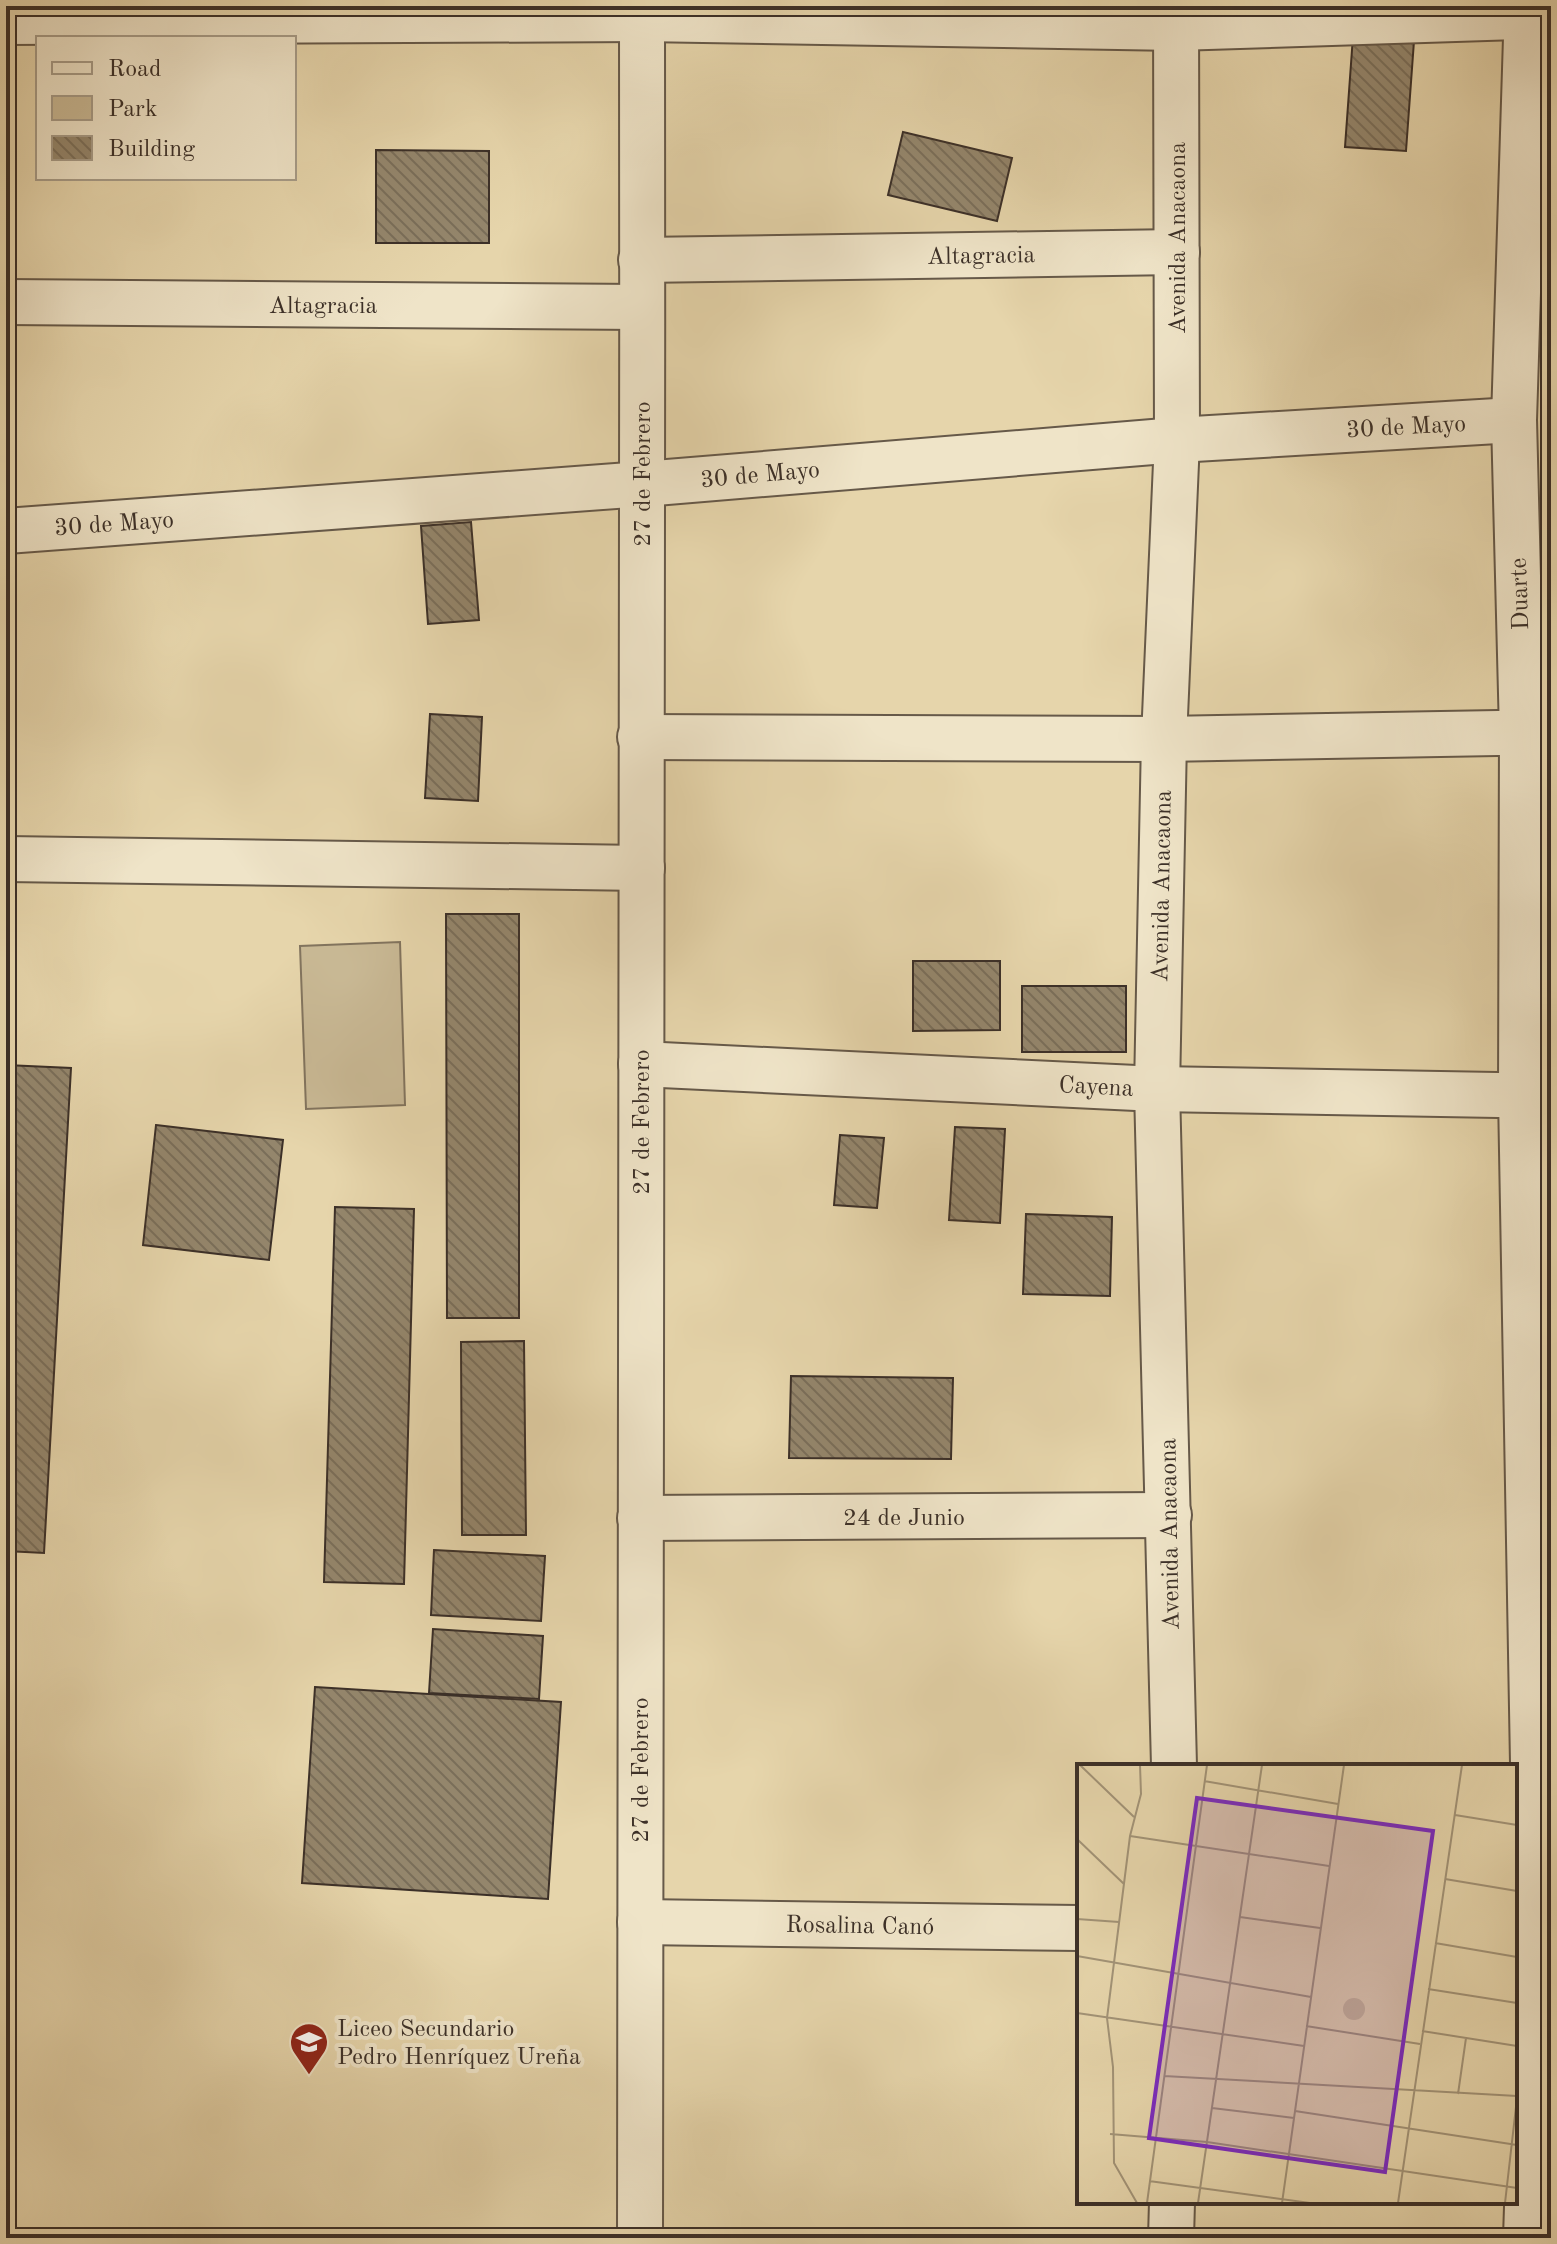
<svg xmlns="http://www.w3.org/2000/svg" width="1557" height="2244" viewBox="0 0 1557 2244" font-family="'Old Standard TT',serif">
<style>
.park{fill:#c9b995;stroke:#82745e;stroke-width:2}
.building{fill:url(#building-back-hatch);stroke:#3c3028;stroke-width:2}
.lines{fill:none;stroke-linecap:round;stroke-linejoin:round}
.minor-casing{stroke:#665949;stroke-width:48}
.minor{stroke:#efe4c8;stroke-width:44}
.labels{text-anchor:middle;stroke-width:8;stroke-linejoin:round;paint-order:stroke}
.street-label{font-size:24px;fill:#3c3028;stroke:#efe4c8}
.poi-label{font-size:24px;fill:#3c3028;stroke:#efe4c8;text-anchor:start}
.inset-road{fill:none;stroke:#a29377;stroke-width:2}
.view{fill:#7b2cbf;fill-opacity:0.15;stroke:#7b2cbf;stroke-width:4}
.inset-edge{fill:none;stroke:#3c3028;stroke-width:4}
</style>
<defs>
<pattern id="building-back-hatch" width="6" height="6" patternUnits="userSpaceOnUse" patternTransform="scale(2)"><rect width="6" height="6" fill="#94866c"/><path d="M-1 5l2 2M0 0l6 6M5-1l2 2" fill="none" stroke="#7a6e59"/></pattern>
</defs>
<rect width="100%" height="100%" fill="#e6d5ab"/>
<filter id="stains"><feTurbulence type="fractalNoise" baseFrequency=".0025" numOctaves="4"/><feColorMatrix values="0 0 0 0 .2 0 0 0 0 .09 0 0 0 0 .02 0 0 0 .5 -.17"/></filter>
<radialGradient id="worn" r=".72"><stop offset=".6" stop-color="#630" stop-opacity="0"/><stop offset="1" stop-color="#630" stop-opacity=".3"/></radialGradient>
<!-- park -->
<polygon class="park" points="400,942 405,1105 306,1109 300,946"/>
<!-- building -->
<g class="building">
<polygon points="1353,36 1414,41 1406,151 1345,147"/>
<polygon points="903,132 1012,158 997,221 888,195"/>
<polygon points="376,150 489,151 489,243 376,243"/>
<polygon points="471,522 479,620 428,624 421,526"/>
<polygon points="430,714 482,717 478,801 425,798"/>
<polygon points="446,914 519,914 519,1318 447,1318"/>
<polygon points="913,961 1000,961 1000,1030 913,1031"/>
<rect x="1022" y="986" width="104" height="66"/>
<polygon points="6,1065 71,1068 44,1553 6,1551"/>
<polygon points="156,1125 283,1140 269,1260 143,1245"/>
<polygon points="955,1127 1005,1129 1000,1223 949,1220"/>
<polygon points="840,1135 884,1138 877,1208 834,1205"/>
<polygon points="335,1207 414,1209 404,1584 324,1582"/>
<polygon points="1026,1214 1112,1217 1110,1296 1023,1294"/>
<polygon points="524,1341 526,1535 462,1535 461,1342"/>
<polygon points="791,1376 953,1378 951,1459 789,1458"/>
<polygon points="434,1550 545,1556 541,1621 431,1615"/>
<polygon points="433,1629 543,1636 539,1699 429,1693"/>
<polygon points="315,1687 561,1702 548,1899 302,1883"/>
</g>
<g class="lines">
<defs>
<g id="minor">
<polyline points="6,22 642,19 1176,28 1551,16"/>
<polyline points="641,260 1177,252"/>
<polyline points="6,302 641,307"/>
<polyline points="6,531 643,484 1177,440 1514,420"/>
<polyline points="640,737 1164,739 1550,732"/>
<polyline points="6,859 642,868"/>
<polyline points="641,1064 1157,1089 1550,1096"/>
<polyline points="640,1518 1169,1515"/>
<polyline points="1174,1766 1157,1089 1164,739 1177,440 1176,6"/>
<polyline points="640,1922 1079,1928"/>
<path d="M 640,2238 C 640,1494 643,750 642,6"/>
<polyline points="1171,2238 1172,2202"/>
<polyline points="1526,2238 1536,1931 1521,1095 1522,732 1514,420 1527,6"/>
</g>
</defs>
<!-- minor casing -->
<use href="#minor" class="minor-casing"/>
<!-- minor -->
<use href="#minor" class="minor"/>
</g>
<!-- icons -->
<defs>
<symbol id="school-pin" viewBox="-11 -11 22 30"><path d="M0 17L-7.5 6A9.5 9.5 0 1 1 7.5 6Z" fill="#8f2418" stroke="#efe4c8"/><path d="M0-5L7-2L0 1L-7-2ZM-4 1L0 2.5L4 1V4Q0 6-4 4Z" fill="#fff"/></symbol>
</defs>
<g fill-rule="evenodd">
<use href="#school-pin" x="287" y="2020" width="44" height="60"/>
</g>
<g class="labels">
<!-- street labels -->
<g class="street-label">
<text transform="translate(1177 238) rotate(-90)" y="8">Avenida Anacaona</text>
<text transform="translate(981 255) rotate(-1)" y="8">Altagracia</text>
<text x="323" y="313">Altagracia</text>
<text transform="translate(1406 426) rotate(-3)" y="8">30 de Mayo</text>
<text transform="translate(642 474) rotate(-90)" y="8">27 de Febrero</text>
<text transform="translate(760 474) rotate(-5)" y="8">30 de Mayo</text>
<text transform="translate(114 523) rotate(-4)" y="8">30 de Mayo</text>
<text transform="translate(1519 594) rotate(-92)" y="8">Duarte</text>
<text transform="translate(1161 886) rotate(-89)" y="8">Avenida Anacaona</text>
<text transform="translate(1096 1086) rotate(3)" y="8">Cayena</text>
<text transform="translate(641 1122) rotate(-90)" y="8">27 de Febrero</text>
<text x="904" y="1525">24 de Junio</text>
<text transform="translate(1169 1534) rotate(-91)" y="8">Avenida Anacaona</text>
<text transform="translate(640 1770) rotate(-90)" y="8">27 de Febrero</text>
<text transform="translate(860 1925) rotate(1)" y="8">Rosalina Canó</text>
</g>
<!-- poi labels -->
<g class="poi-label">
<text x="337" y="2036">Liceo Secundario<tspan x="337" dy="28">Pedro Henríquez Ureña</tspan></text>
</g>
</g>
<!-- overview -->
<g transform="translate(1077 1764)">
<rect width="440" height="440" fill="#e6d5ab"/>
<path d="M266 245a11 11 0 1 1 22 0a11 11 0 1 1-22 0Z" fill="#c9b995"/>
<path class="inset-road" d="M 3,1 L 57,53M 127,17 L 261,40M 378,51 L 440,61M 53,72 L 252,102M 0,75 L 47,120M 368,115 L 440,127M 163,153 L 243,164M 0,155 L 42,158M 358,179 L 440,193M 0,192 L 234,233M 351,225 L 440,239M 0,249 L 227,282M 229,262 L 343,280M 345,267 L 440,282M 87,312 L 440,332M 381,330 L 389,274M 135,344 L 217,354M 218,347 L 440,381M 33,370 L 130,378 L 440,424M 72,417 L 233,439M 60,439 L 37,399 L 36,303 L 30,254 L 53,72 L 64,30 L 63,1M 70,439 L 130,1M 121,439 L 185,1M 205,439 L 267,1M 321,439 L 385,1M 428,439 L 440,334"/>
<path class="view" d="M 120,34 L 356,67 L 308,408 L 72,374 Z"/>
<rect width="440" height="440" class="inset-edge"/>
</g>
<!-- margin -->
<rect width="1557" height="2244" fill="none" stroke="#e6d5ab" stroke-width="32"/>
<rect x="8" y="8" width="1541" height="2228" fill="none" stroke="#3c3028" stroke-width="4"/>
<rect x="16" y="16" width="1525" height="2212" fill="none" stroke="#3c3028" stroke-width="2"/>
<!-- legend -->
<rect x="36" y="36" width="260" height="144" fill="#efe4c8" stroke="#a79c88" stroke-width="2"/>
<rect x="52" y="62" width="40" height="12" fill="#efe4c8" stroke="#a79c88" stroke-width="2"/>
<text x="108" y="76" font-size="24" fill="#3c3028">Road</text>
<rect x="52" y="96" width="40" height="24" fill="#c9b995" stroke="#a79c88" stroke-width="2"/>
<text x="108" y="116" font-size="24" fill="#3c3028">Park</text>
<rect x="52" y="136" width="40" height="24" fill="url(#building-back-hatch)" stroke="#a79c88" stroke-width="2"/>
<text x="108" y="156" font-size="24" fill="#3c3028">Building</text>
<rect width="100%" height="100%" filter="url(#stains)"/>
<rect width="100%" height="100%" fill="url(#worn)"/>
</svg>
